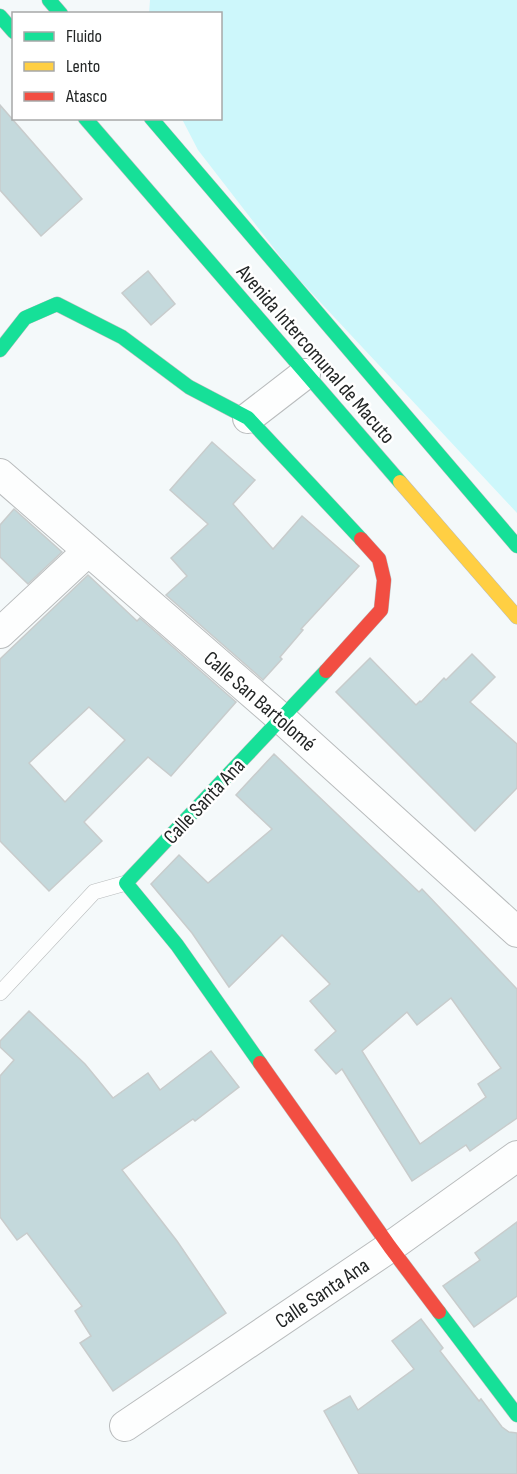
<svg xmlns="http://www.w3.org/2000/svg" width="517" height="1474" viewBox="0 0 517 1474" font-family="'Sofia Sans Condensed',sans-serif">
<style>
.green{fill:#cdf7fb}
.building{fill:#c4d9dc;stroke:#c8cccc;stroke-width:1.5;fill-rule:evenodd}
.lines{fill:none;stroke-linecap:round;stroke-linejoin:round}
.lane-casing{stroke:#b9bcbd;stroke-width:16}
.street-casing{stroke:#b9bcbd;stroke-width:32}
.fast-casing{stroke:#b9bcbd;stroke-width:15}
.slow-casing{stroke:#b9bcbd;stroke-width:15}
.jam-casing{stroke:#b9bcbd;stroke-width:15}
.lane{stroke:#fdfefe;stroke-width:15}
.street{stroke:#fdfefe;stroke-width:30}
.fast{stroke:#16e098;stroke-width:14}
.slow{stroke:#ffcf43;stroke-width:14}
.jam{stroke:#f24e42;stroke-width:14}
.labels{text-anchor:middle;stroke-width:5;stroke-linejoin:round;paint-order:stroke}
.street-label{font-size:21px;fill:#232626;stroke:#fff}
</style>
<rect width="100%" height="100%" fill="#f4f9fa"/>
<!-- green -->
<polygon class="green" points="150,0 517,0 517,513 293,273 198,150 182,119 220,118 220,14 149,14"/>
<!-- building -->
<g class="building">
<polygon points="0,105 82,199 41,236 0,190"/>
<polygon points="148,271 175,304 151,325 122,293"/>
<polygon points="212,442 255,480 233,504 273,549 302,516 359,566 301,629 303,630 280,657 282,659 263,680 166,595 187,576 171,558 208,524 170,490"/>
<polygon points="14,509 62,552 28,584 0,557 0,525"/>
<path d="M 88,575 L 137,621 L 140,618 L 236,702 L 171,776 L 148,757 L 84,822 L 102,841 L 49,891 L 0,841 L 0,659 ZM 89,707 L 125,740 L 65,802 L 29,763 Z"/>
<polygon points="472,654 495,677 470,702 517,744 517,788 475,831 336,692 370,658 416,705 420,701 421,702 444,678 446,680"/>
<path d="M 274,754 L 419,892 L 422,889 L 517,989 L 517,1118 L 470,1151 L 466,1145 L 412,1181 L 342,1069 L 336,1074 L 315,1050 L 336,1031 L 310,1001 L 330,984 L 282,935 L 229,987 L 192,933 L 151,884 L 179,855 L 208,883 L 272,829 L 236,795 ZM 451,998 L 501,1068 L 478,1084 L 486,1097 L 420,1144 L 362,1051 L 407,1012 L 417,1025 Z"/>
<polygon points="29,1011 85,1064 113,1098 148,1073 160,1090 211,1051 239,1087 195,1121 193,1119 122,1170 177,1241 226,1313 113,1391 80,1343 91,1336 75,1311 82,1306 27,1233 17,1240 0,1217 0,1076 14,1060 0,1047 0,1041"/>
<polygon points="517,1222 517,1296 474,1327 443,1286 480,1260 475,1253"/>
<polygon points="421,1319 443,1348 440,1351 479,1401 481,1399 502,1427 509,1432 517,1433 517,1474 359,1474 324,1411 350,1396 358,1410 414,1369 392,1341"/>
</g>
<g class="lines">
<defs>
<polyline id="lane" points="0,993 94,892 126,883"/>
<g id="street">
<polyline points="248,418 305,374"/>
<polyline points="0,474 282,719 517,932"/>
<polyline points="0,633 88,551"/>
<polyline points="125,1426 390,1247 517,1156"/>
</g>
<g id="fast">
<polyline points="49,0 61,14"/>
<polyline points="0,16 14,32"/>
<polyline points="85,118 400,482"/>
<polyline points="151,118 517,546"/>
<polyline points="0,350 25,318 57,304 122,337 189,387 248,418 361,539"/>
<polyline points="260,1063 177,945 126,883 326,671"/>
<polyline points="439,1312 517,1415"/>
</g>
<polyline id="slow" points="400,482 517,617"/>
<g id="jam">
<polyline points="326,671 381,610 384,580 379,559 361,539"/>
<polyline points="260,1063 390,1247 439,1312"/>
</g>
</defs>
<!-- lane casing -->
<use href="#lane" class="lane-casing"/>
<!-- street casing -->
<use href="#street" class="street-casing"/>
<!-- fast casing -->
<use href="#fast" class="fast-casing"/>
<!-- slow casing -->
<use href="#slow" class="slow-casing"/>
<!-- jam casing -->
<use href="#jam" class="jam-casing"/>
<!-- lane -->
<use href="#lane" class="lane"/>
<!-- street -->
<use href="#street" class="street"/>
<!-- fast -->
<use href="#fast" class="fast"/>
<!-- slow -->
<use href="#slow" class="slow"/>
<!-- jam -->
<use href="#jam" class="jam"/>
</g>
<g class="labels">
<!-- street labels -->
<g class="street-label">
<text transform="translate(316 354) rotate(49)" y="7">Avenida Intercomunal de Macuto</text>
<text transform="translate(260 701) rotate(41)" y="7">Calle San Bartolomé</text>
<text transform="translate(204 801) rotate(-47)" y="7">Calle Santa Ana</text>
<text transform="translate(322 1293) rotate(-34)" y="7">Calle Santa Ana</text>
</g>
</g>
<!-- legend -->
<rect x="12" y="12" width="210" height="108" fill="#ffffff" stroke="#a7a8a8" stroke-width="1.5"/>
<rect x="24" y="32" width="30" height="9" fill="#16e098" stroke="#a7a8a8" stroke-width="1.5"/>
<text x="66" y="42" font-size="18" fill="#232626">Fluido</text>
<rect x="24" y="62" width="30" height="9" fill="#ffcf43" stroke="#a7a8a8" stroke-width="1.5"/>
<text x="66" y="72" font-size="18" fill="#232626">Lento</text>
<rect x="24" y="92" width="30" height="9" fill="#f24e42" stroke="#a7a8a8" stroke-width="1.5"/>
<text x="66" y="102" font-size="18" fill="#232626">Atasco</text>
</svg>
